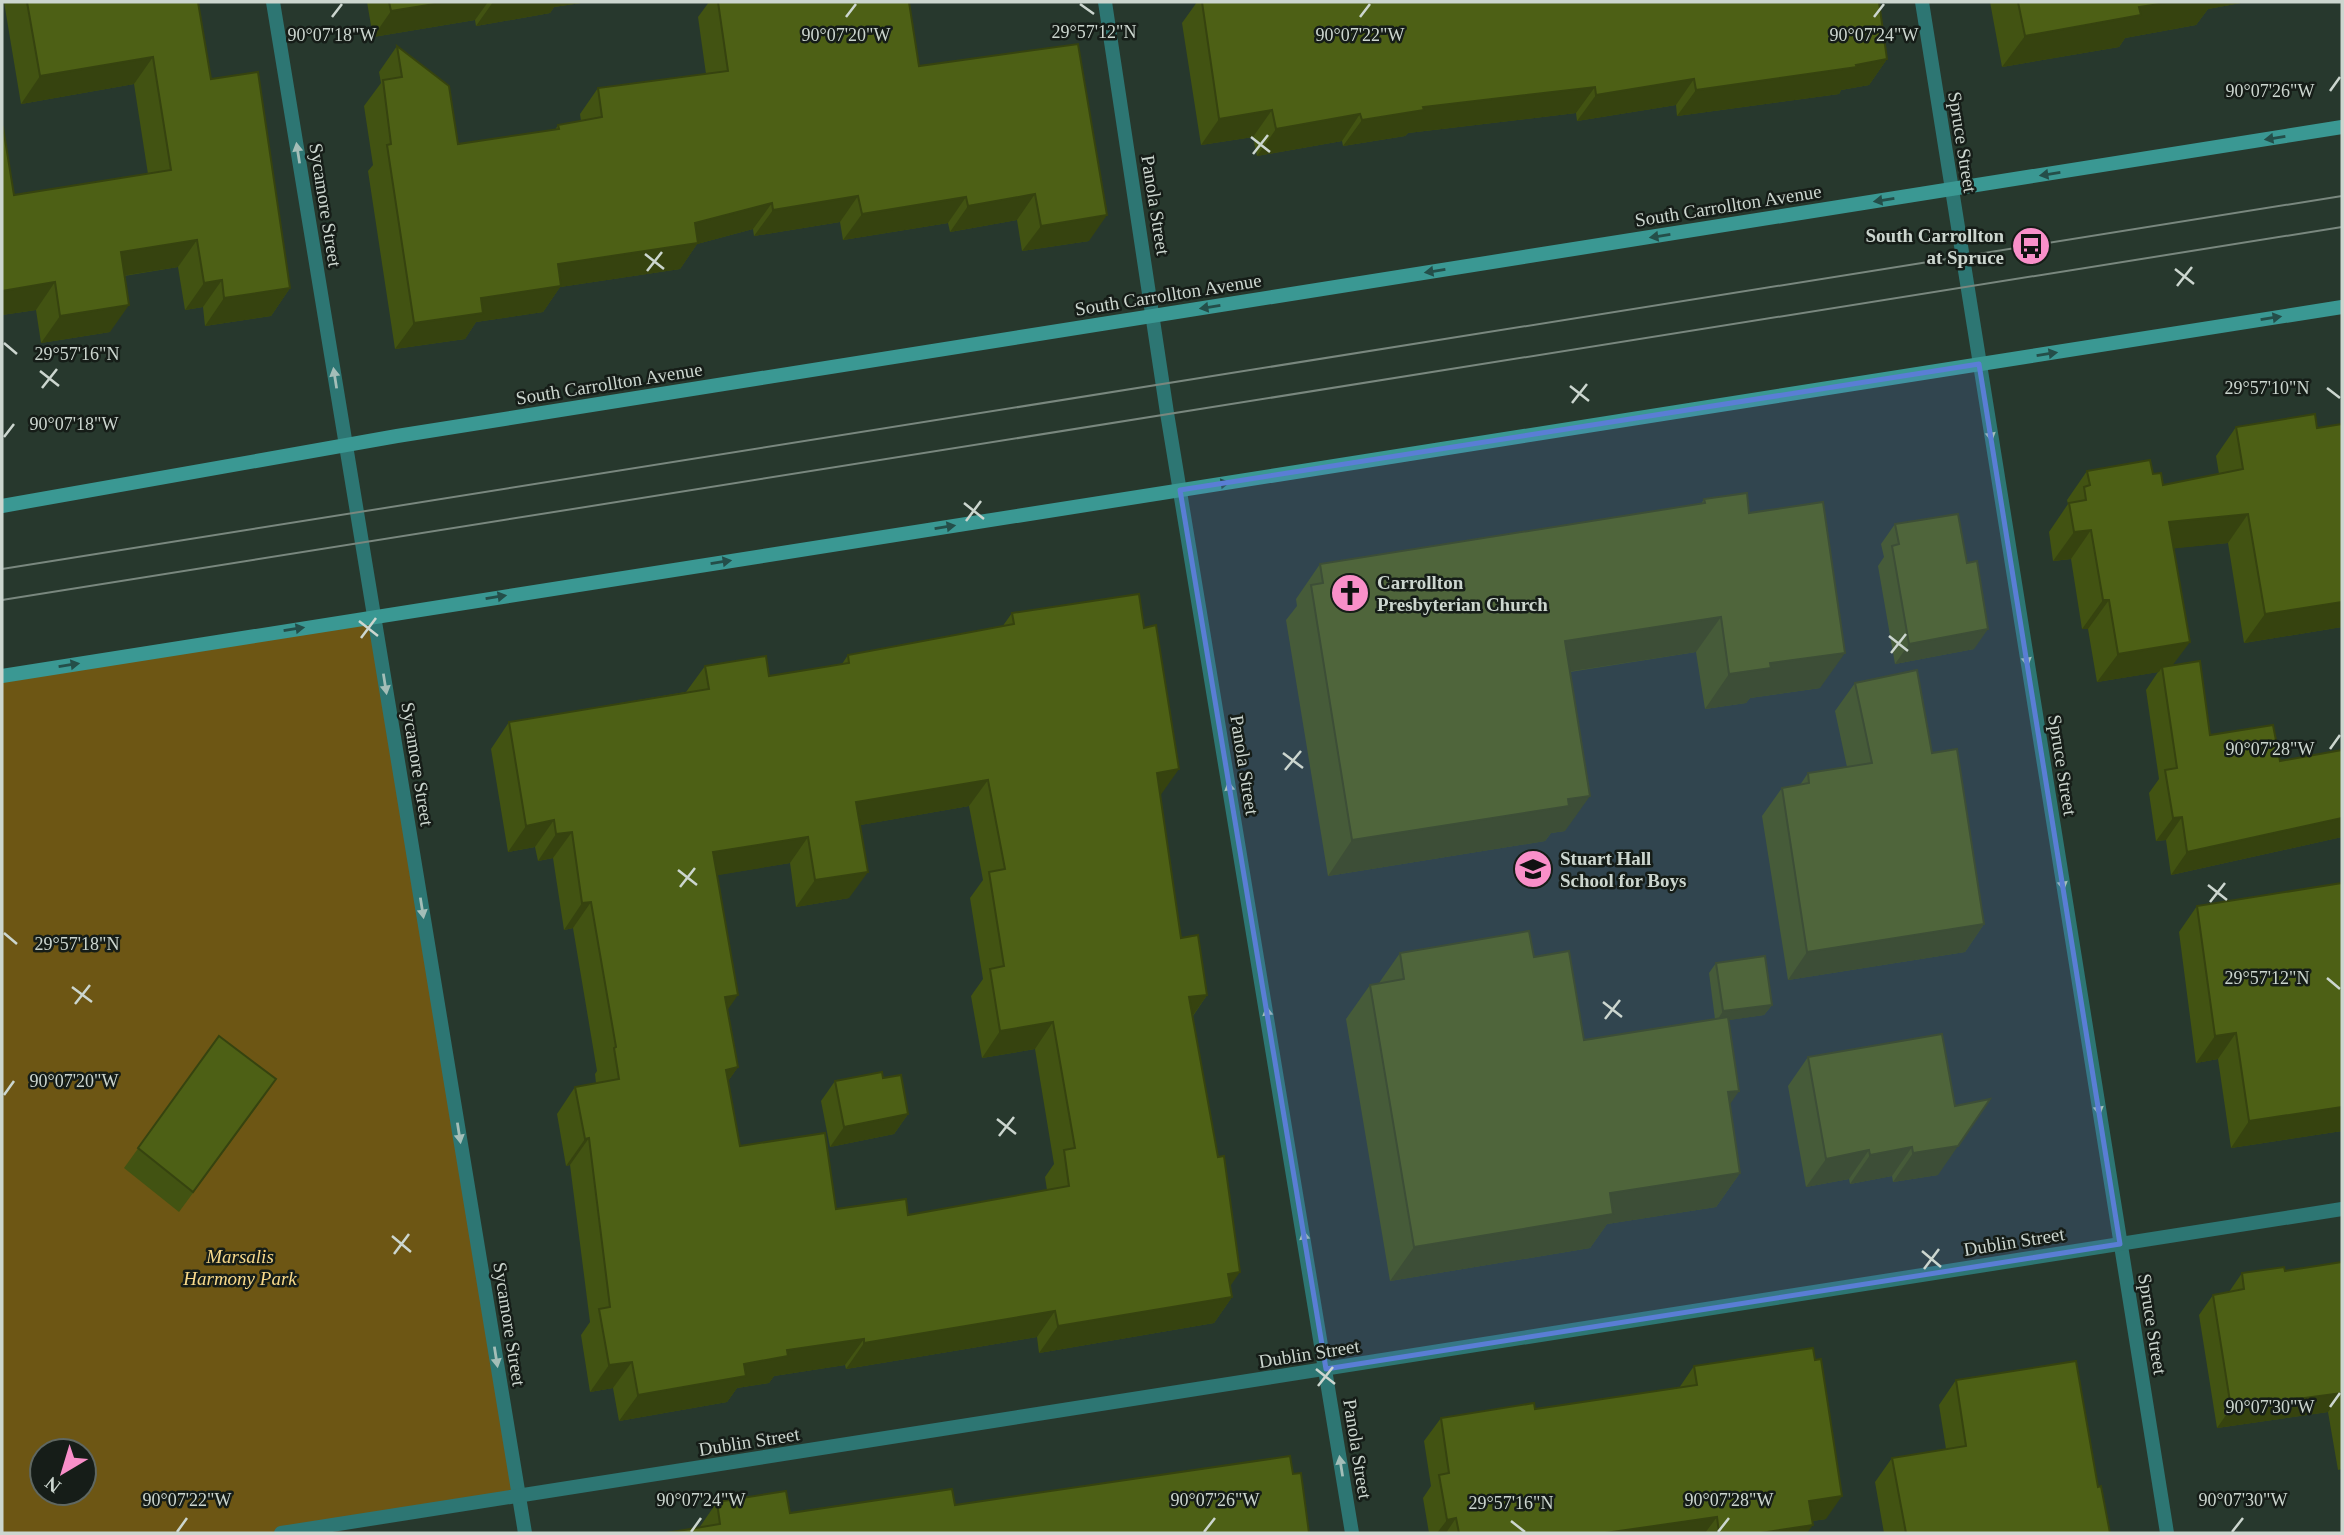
<svg xmlns="http://www.w3.org/2000/svg" width="2344" height="1535" viewBox="0 0 2344 1535" font-family="'Times New Roman',serif">
<style>
.green{fill:#6d5614;fill-rule:evenodd}
.lines{fill:none;stroke-linecap:round;stroke-linejoin:round}
.minor{stroke:#2d7673;stroke-width:14}
.secondary{stroke:#3a9893;stroke-width:14}
.tram{stroke:#79877e;stroke-width:2}
.wall{fill:#425312;fill-rule:evenodd}
.shaded-wall{fill:#36430f}
.building{fill:#4d6015;stroke:#36430f;stroke-width:2;fill-rule:evenodd}
.oneway{fill:#244e49}
.oneway2{fill:#a4beb8}
.marked{fill:#5a7ed5;fill-opacity:0.2;stroke:#5a7ed5;stroke-width:5;stroke-linejoin:round}
.ticks{fill:none;stroke:#ccd6cf;stroke-width:2.5}
.labels{text-anchor:middle;stroke-width:5;stroke-linejoin:round;paint-order:stroke}
.street-label{font-size:19px;fill:#ccd6cf;stroke:#161d18}
.poi-label{font-size:19px;font-weight:bold;fill:#ccd6cf;stroke:#161d18;text-anchor:start}
.park-label{font-size:19px;font-style:italic;fill:#f9da8b;stroke:#161d18}
.ticks-label{font-size:18px;text-anchor:middle;fill:#ccd6cf;stroke:#161d18;stroke-width:5;stroke-linejoin:round;paint-order:stroke}
</style>
<rect width="100%" height="100%" fill="#27382d"/>
<!-- green -->
<path class="green" d="M 374,617 L 519,1497 L 281,1533 L 2,1533 L 2,676 ZM 42,1451 L 84,1451 L 84,1493 L 42,1493 Z"/>
<g class="lines">
<!-- minor -->
<g class="minor">
<polyline points="273,2 525,1533"/>
<polyline points="1105,2 1167,413 1352,1533"/>
<polyline points="1922,2 2167,1533"/>
<polyline points="281,1533 2342,1209"/>
</g>
<!-- secondary -->
<g class="secondary">
<polyline points="2,506 397,436 2342,127"/>
<polyline points="2,676 2342,307"/>
</g>
<!-- tram -->
<g class="tram">
<polyline points="2,569 2342,196"/>
<polyline points="2,600 2342,227"/>
</g>
</g>
<!-- wall -->
<g class="wall">
<polygon points="4,2 198,2 211,79 290,288 271,316 205,326 203,307 185,310 178,267 124,276 110,332 41,343 36,310 2,315 2,127 14,195 148,174 134,84 21,104"/>
<polygon points="367,2 582,2 581,3 554,7 550,13 476,26 475,20 373,37"/>
<polygon points="709,2 909,2 919,66 1089,241 1022,251 1017,220 950,232 948,223 843,240 840,222 754,236 753,229 697,244 680,269 560,287 543,312 476,322 465,339 395,349 368,171 373,165 364,106 381,83 379,72 397,46 458,144 555,130 558,125 581,121 580,114 598,88 706,74 698,17"/>
<polygon points="1197,2 1879,2 1887,59 1869,85 1841,90 1839,94 1677,116 1676,105 1577,121 1576,113 1408,133 1405,136 1343,146 1342,141 1257,156 1253,137 1201,145 1182,23"/>
<polygon points="1990,2 2246,2 2208,9 2196,25 2125,38 2119,47 2002,67"/>
<polygon points="2342,424 2342,627 2244,643 2228,543 2174,548 2173,665 2210,735 2280,761 2342,750 2342,837 2171,875 2166,840 2156,841 2149,793 2159,779 2146,690 2158,672 2097,682 2088,629 2082,629 2071,559 2053,561 2049,532 2068,504 2067,500 2087,471 2153,474 2163,485 2219,474 2216,456 2236,427 2317,428"/>
<polygon points="1704,499 1749,513 1820,688 1750,698 1746,703 1705,709 1696,652 1570,672 1565,831 1551,833 1545,841 1328,876 1286,620 1297,606 1296,599 1320,564 1701,504"/>
<polygon points="1895,524 1974,649 1895,664 1878,566 1884,557 1881,544"/>
<path d="M 1012,613 L 1160,796 L 1181,938 L 1207,995 L 1193,1016 L 1232,1297 L 1214,1323 L 1039,1353 L 1037,1337 L 846,1369 L 845,1365 L 774,1376 L 769,1383 L 737,1388 L 727,1402 L 619,1421 L 613,1388 L 590,1392 L 581,1335 L 590,1322 L 570,1165 L 566,1166 L 557,1114 L 575,1087 L 596,1083 L 595,1074 L 597,1071 L 573,928 L 564,930 L 553,858 L 538,861 L 535,847 L 508,852 L 491,749 L 509,722 L 686,692 L 705,666 L 769,676 L 842,664 L 848,655 L 1002,627 ZM 969,806 L 983,880 L 970,898 L 983,979 L 971,996 L 982,1058 L 1035,1049 L 1054,1164 L 1045,1177 L 1047,1190 L 908,1215 L 836,1209 L 740,1146 L 728,1081 L 738,1067 L 727,1010 L 717,875 L 790,863 L 796,907 L 849,898 L 860,825 Z"/>
<polygon points="1855,683 1932,753 1984,924 1965,952 1788,980 1762,816 1782,788 1800,785 1808,773 1847,767 1835,711"/>
<polygon points="2342,883 2342,1131 2231,1148 2218,1059 2196,1063 2179,932 2197,906"/>
<polygon points="1400,953 1534,957 1584,1040 1715,1019 1709,973 1716,963 1772,1005 1764,1015 1728,1020 1730,1105 1740,1173 1716,1207 1607,1224 1590,1248 1390,1281 1346,1019 1370,985 1379,983"/>
<polygon points="1942,1034 1938,1175 1893,1182 1892,1176 1850,1184 1849,1179 1806,1187 1788,1086 1808,1057"/>
<polygon points="219,1036 262,1099 179,1212 124,1168"/>
<polygon points="883,1078 908,1114 894,1134 830,1147 821,1101 835,1081"/>
<polygon points="2342,1262 2342,1469 2338,1470 2328,1412 2217,1428 2199,1315 2213,1295 2229,1292 2242,1273 2285,1271"/>
<polygon points="1694,1366 1826,1519 1812,1521 1807,1533 1429,1533 1423,1498 1431,1486 1424,1441 1441,1418 1535,1409 1679,1388"/>
<polygon points="1956,1380 2098,1487 2110,1533 1884,1533 1875,1482 1892,1458 1946,1449 1939,1405"/>
<polygon points="1293,1474 1309,1533 699,1528 717,1502 790,1513 955,1505"/>
</g>
<!-- shaded-wall -->
<g class="shaded-wall">
<polygon points="447,2 488,2 475,20 373,37 391,11"/>
<polygon points="493,2 582,2 581,3 554,7 550,13 476,26"/>
<polygon points="2172,2 2246,2 2208,9 2196,25 2125,38 2119,47 2002,67 2025,36 2139,7"/>
<polygon points="153,57 134,84 21,104 40,76"/>
<polygon points="1887,59 1869,85 1841,90 1839,94 1677,116 1696,90"/>
<polygon points="1694,79 1676,105 1577,121 1596,95"/>
<polygon points="1595,87 1576,113 1408,133 1405,136 1343,146 1362,120 1423,107"/>
<polygon points="1272,110 1253,137 1201,145 1219,119"/>
<polygon points="1360,114 1342,141 1257,156 1276,129"/>
<polygon points="1035,194 1017,220 950,232 968,206"/>
<polygon points="858,196 840,222 754,236 773,210"/>
<polygon points="966,197 948,223 843,240 862,214"/>
<polygon points="772,203 753,229 697,244 680,269 560,287 543,312 476,322 465,339 395,349 414,323 481,298 558,264 695,223"/>
<polygon points="1107,215 1089,241 1022,251 1041,226"/>
<polygon points="197,240 178,267 102,279 121,252"/>
<polygon points="222,280 203,307 185,310 204,283"/>
<polygon points="55,282 36,310 2,315 2,291"/>
<polygon points="290,288 271,316 205,326 224,298"/>
<polygon points="129,305 110,332 41,343 60,316"/>
<polygon points="2248,514 2228,543 2149,551 2169,522"/>
<polygon points="2091,530 2071,559 2053,561 2074,532"/>
<polygon points="2103,600 2109,600 2088,629 2082,629"/>
<polygon points="2342,602 2342,627 2244,643 2265,614"/>
<polygon points="1721,617 1696,652 1540,676 1565,641"/>
<polygon points="1988,629 1974,649 1895,664 1909,644"/>
<polygon points="2190,642 2169,670 2162,667 2159,672 2097,682 2118,654"/>
<polygon points="1845,653 1820,688 1750,698 1746,703 1705,709 1729,674 1770,663"/>
<polygon points="1179,769 1160,796 1157,773"/>
<polygon points="988,780 969,806 838,829 856,802"/>
<polygon points="1590,796 1565,831 1551,833 1545,841 1328,876 1352,840 1568,799"/>
<polygon points="2182,817 2166,840 2156,841 2173,818"/>
<polygon points="2342,818 2342,837 2171,875 2187,852"/>
<polygon points="554,820 535,847 508,852 526,826"/>
<polygon points="572,832 553,858 538,861 556,834"/>
<polygon points="808,837 790,863 695,879 713,852"/>
<polygon points="868,872 849,898 796,907 815,880"/>
<polygon points="591,902 573,928 564,930 582,903"/>
<polygon points="1984,924 1965,952 1788,980 1807,952"/>
<polygon points="738,995 719,1022 725,997"/>
<polygon points="1207,995 1189,1021 1189,997"/>
<polygon points="1772,1005 1764,1015 1716,1022 1723,1011"/>
<polygon points="1053,1022 1035,1049 982,1058 1000,1031"/>
<polygon points="2236,1033 2218,1059 2196,1063 2215,1036"/>
<polygon points="738,1067 719,1094 726,1070"/>
<polygon points="1739,1091 1716,1125 1728,1092"/>
<polygon points="2342,1107 2342,1131 2231,1148 2249,1121"/>
<polygon points="908,1114 894,1134 830,1147 844,1127"/>
<polygon points="589,1138 570,1165 566,1166 585,1139"/>
<polygon points="1958,1146 1938,1175 1893,1182 1913,1153"/>
<polygon points="1912,1147 1892,1176 1850,1184 1870,1155"/>
<polygon points="1869,1150 1849,1179 1806,1187 1826,1159"/>
<polygon points="1740,1173 1716,1207 1607,1224 1590,1248 1390,1281 1414,1247 1610,1193"/>
<polygon points="1240,1272 1222,1298 1232,1297 1214,1323 1039,1353 1058,1326 1228,1274"/>
<polygon points="1055,1311 1037,1337 846,1369 864,1343"/>
<polygon points="864,1339 845,1365 774,1376 769,1383 737,1388 727,1402 619,1421 638,1395 787,1350"/>
<polygon points="632,1362 613,1388 590,1392 609,1365"/>
<polygon points="2342,1393 2328,1412 2217,1428 2231,1408"/>
<polygon points="1842,1496 1826,1519 1793,1524 1809,1501"/>
<polygon points="1717,1517 1705,1533 1605,1533"/>
<polygon points="1456,1518 1446,1533 1437,1533 1447,1520"/>
<polygon points="1813,1525 1807,1533 1761,1533"/>
</g>
<!-- building -->
<g class="building">
<polygon points="27,2 198,2 211,79 258,72 290,288 224,298 222,280 204,283 197,240 121,252 129,305 60,316 55,282 2,291 2,127 3,127 14,195 171,170 153,57 40,76"/>
<polygon points="389,2 447,2 391,11"/>
<polygon points="718,2 909,2 919,66 1078,44 1107,215 1041,226 1035,194 968,206 966,197 862,214 858,196 773,210 772,203 695,223 698,243 558,264 561,286 481,298 483,313 414,323 387,145 391,144 383,80 402,77 397,46 449,86 458,144 559,129 558,125 602,117 598,88 728,71"/>
<polygon points="1202,2 1879,2 1887,59 1856,65 1857,67 1696,90 1694,79 1596,95 1595,87 1423,107 1424,110 1362,120 1360,114 1276,129 1272,110 1219,119"/>
<polygon points="2018,2 2172,2 2139,7 2141,15 2025,36"/>
<polygon points="2315,414 2317,428 2342,424 2342,602 2265,614 2248,514 2169,522 2190,642 2118,654 2109,600 2103,600 2091,530 2074,532 2069,503 2086,500 2084,487 2090,485 2087,471 2150,460 2153,474 2161,473 2163,485 2243,469 2236,427"/>
<polygon points="1747,493 1749,513 1823,502 1845,653 1770,663 1771,668 1729,674 1721,617 1565,641 1590,796 1568,799 1569,806 1352,840 1311,585 1323,583 1320,564 1705,503 1704,499"/>
<polygon points="1958,514 1967,563 1977,561 1988,629 1909,644 1892,546 1899,544 1895,524"/>
<path d="M 1139,594 L 1144,628 L 1156,625 L 1179,769 L 1157,773 L 1181,938 L 1198,935 L 1207,995 L 1189,997 L 1218,1157 L 1224,1156 L 1240,1272 L 1228,1274 L 1232,1297 L 1058,1326 L 1055,1311 L 864,1343 L 864,1339 L 787,1350 L 788,1356 L 744,1364 L 746,1376 L 638,1395 L 632,1362 L 609,1365 L 599,1309 L 610,1307 L 589,1138 L 585,1139 L 575,1087 L 619,1079 L 614,1048 L 616,1047 L 591,902 L 582,903 L 572,832 L 556,834 L 554,820 L 526,826 L 509,722 L 709,689 L 705,666 L 766,656 L 769,676 L 849,663 L 848,655 L 1014,624 L 1012,613 ZM 988,780 L 1005,869 L 989,872 L 1004,966 L 990,969 L 1000,1031 L 1053,1022 L 1075,1148 L 1064,1150 L 1069,1186 L 908,1215 L 906,1199 L 836,1209 L 825,1133 L 740,1146 L 726,1070 L 738,1067 L 725,997 L 738,995 L 713,852 L 808,837 L 815,880 L 868,872 L 856,802 Z"/>
<polygon points="2200,661 2210,735 2273,725 2280,761 2342,750 2342,818 2187,852 2182,817 2173,818 2165,770 2177,768 2162,667"/>
<polygon points="1917,670 1932,753 1957,749 1984,924 1807,952 1782,788 1809,783 1808,773 1872,763 1855,683"/>
<polygon points="2342,883 2342,1107 2249,1121 2236,1033 2215,1036 2197,906"/>
<polygon points="1529,931 1534,957 1569,951 1584,1040 1728,1017 1739,1091 1728,1092 1740,1173 1610,1193 1613,1214 1414,1247 1370,985 1404,979 1400,953"/>
<polygon points="1765,956 1772,1005 1723,1011 1716,963"/>
<polygon points="1942,1034 1955,1106 1990,1099 1958,1146 1913,1153 1912,1147 1870,1155 1869,1150 1826,1159 1808,1057"/>
<polygon points="219,1036 276,1079 193,1192 138,1148"/>
<polygon points="882,1072 883,1078 901,1075 908,1114 844,1127 835,1081"/>
<polygon points="2342,1262 2342,1393 2231,1408 2213,1295 2244,1289 2242,1273 2284,1267 2285,1271"/>
<polygon points="1813,1348 1815,1360 1821,1359 1842,1496 1809,1501 1813,1525 1761,1533 1719,1533 1717,1517 1605,1533 1459,1533 1456,1518 1447,1520 1439,1475 1449,1473 1441,1418 1534,1403 1535,1409 1697,1385 1694,1366"/>
<polygon points="2076,1361 2098,1487 2101,1486 2110,1533 1906,1533 1892,1458 1966,1446 1956,1380"/>
<polygon points="1290,1456 1293,1474 1301,1473 1309,1533 666,1533 720,1524 717,1502 786,1491 790,1513 952,1489 955,1505"/>
</g>
<!-- one-way arrows -->
<defs><path id="oneway-solid" d="M-6-.8H1V-3.2L6.5 0L1 3.2V.8H-6Z" transform="scale(1.75)"/></defs>
<g class="oneway">
<use href="#oneway-solid" transform="translate(2275 138) rotate(171)"/>
<use href="#oneway-solid" transform="translate(2050 174) rotate(171)"/>
<use href="#oneway-solid" transform="translate(1884 200) rotate(171)"/>
<use href="#oneway-solid" transform="translate(1660 236) rotate(171)"/>
<use href="#oneway-solid" transform="translate(1435 271) rotate(171)"/>
<use href="#oneway-solid" transform="translate(1210 307) rotate(171)"/>
<use href="#oneway-solid" transform="translate(2271 318) rotate(-9)"/>
<use href="#oneway-solid" transform="translate(2047 354) rotate(-9)"/>
<use href="#oneway-solid" transform="translate(1219 484) rotate(-9)"/>
<use href="#oneway-solid" transform="translate(945 527) rotate(-9)"/>
<use href="#oneway-solid" transform="translate(721 562) rotate(-9)"/>
<use href="#oneway-solid" transform="translate(496 597) rotate(-9)"/>
<use href="#oneway-solid" transform="translate(294 629) rotate(-9)"/>
<use href="#oneway-solid" transform="translate(69 665) rotate(-9)"/>
</g>
<g class="oneway2">
<use href="#oneway-solid" transform="translate(298 153) rotate(-99)"/>
<use href="#oneway-solid" transform="translate(335 378) rotate(-99)"/>
<use href="#oneway-solid" transform="translate(1990 431) rotate(81)"/>
<use href="#oneway-solid" transform="translate(2026 656) rotate(81)"/>
<use href="#oneway-solid" transform="translate(385 684) rotate(81)"/>
<use href="#oneway-solid" transform="translate(1230 792) rotate(-99)"/>
<use href="#oneway-solid" transform="translate(2062 880) rotate(81)"/>
<use href="#oneway-solid" transform="translate(422 908) rotate(81)"/>
<use href="#oneway-solid" transform="translate(1268 1017) rotate(-99)"/>
<use href="#oneway-solid" transform="translate(2098 1105) rotate(81)"/>
<use href="#oneway-solid" transform="translate(459 1133) rotate(81)"/>
<use href="#oneway-solid" transform="translate(1305 1241) rotate(-99)"/>
<use href="#oneway-solid" transform="translate(496 1357) rotate(81)"/>
<use href="#oneway-solid" transform="translate(1341 1466) rotate(-99)"/>
</g>
<!-- marked area -->
<path class="marked" d="M 1979,364 L 2120,1244 L 1326,1369 L 1180,490 Z"/>
<!-- ticks -->
<path class="ticks" d="M 1080,4 L 1094,14M 332,17 L 342,4M 846,17 L 856,4M 1360,17 L 1370,4M 1874,17 L 1884,4M 2330,91 L 2340,77M 1251,137 L 1270,152M 1253,154 L 1268,135M 645,254 L 664,269M 2175,269 L 2194,284M 647,271 L 662,252M 2177,286 L 2192,267M 4,343 L 17,354M 40,371 L 59,386M 1570,386 L 1589,401M 42,388 L 57,369M 2327,388 L 2340,398M 1572,403 L 1587,384M 4,437 L 14,424M 964,503 L 984,519M 966,521 L 981,501M 359,621 L 378,636M 1889,636 L 1908,651M 361,638 L 376,618M 1891,653 L 1906,634M 2330,749 L 2340,735M 1283,753 L 1303,768M 1285,770 L 1301,751M 678,870 L 697,885M 2208,885 L 2227,900M 680,887 L 695,868M 2210,902 L 2225,883M 4,933 L 17,944M 2327,978 L 2340,989M 72,987 L 92,1002M 1603,1002 L 1622,1017M 75,1004 L 90,985M 1605,1019 L 1620,1000M 4,1095 L 14,1081M 997,1119 L 1016,1134M 999,1136 L 1014,1117M 392,1236 L 411,1252M 1922,1251 L 1941,1267M 394,1254 L 409,1234M 1924,1269 L 1939,1249M 1316,1369 L 1335,1384M 1318,1386 L 1333,1367M 2330,1407 L 2340,1393M 1511,1521 L 1525,1532M 177,1532 L 187,1518M 691,1532 L 701,1518M 1204,1532 L 1215,1518M 1718,1532 L 1729,1518M 2232,1532 L 2243,1518"/>
<!-- icons -->
<defs>
<symbol id="bus-disc" viewBox="-11 -11 22 22"><circle r="9.5" fill="#f98fc9" stroke="#161d18"/><path d="M-5-6H5V4H4V6H2V4H-2V6H-4V4H-5ZM-3.5-4V0h7V-4ZM-3.5 1.2v1.5H-2V1.2ZM2 1.2v1.5H3.5V1.2Z" fill="#111"/></symbol>
<symbol id="church-disc" viewBox="-11 -11 22 22"><circle r="9.5" fill="#f98fc9" stroke="#161d18"/><path d="M-1.2-6h2.4v3.5h3.3v2.4h-3.3V6h-2.4V-.1h-3.3v-2.4h3.3Z" fill="#111"/></symbol>
<symbol id="school-disc" viewBox="-11 -11 22 22"><circle r="9.5" fill="#f98fc9" stroke="#161d18"/><path d="M0-5L7-2L0 1L-7-2ZM-4 1L0 2.5L4 1V4Q0 6-4 4Z" fill="#111"/></symbol>
</defs>
<g fill-rule="evenodd">
<use href="#bus-disc" x="2009" y="224" width="44" height="44"/>
<use href="#church-disc" x="1328" y="571" width="44" height="44"/>
<use href="#school-disc" x="1511" y="847" width="44" height="44"/>
</g>
<g class="labels">
<!-- street labels -->
<g class="street-label">
<text transform="translate(1963 142) rotate(81)" y="7">Spruce Street</text>
<text transform="translate(326 205) rotate(81)" y="7">Sycamore Street</text>
<text transform="translate(1156 205) rotate(81)" y="7">Panola Street</text>
<text transform="translate(1728 205) rotate(-9)" y="7">South Carrollton Avenue</text>
<text transform="translate(1168 294) rotate(-9)" y="7">South Carrollton Avenue</text>
<text transform="translate(609 383) rotate(-9)" y="7">South Carrollton Avenue</text>
<text transform="translate(418 764) rotate(81)" y="7">Sycamore Street</text>
<text transform="translate(1245 765) rotate(81)" y="7">Panola Street</text>
<text transform="translate(2063 765) rotate(81)" y="7">Spruce Street</text>
<text transform="translate(2014 1241) rotate(-9)" y="7">Dublin Street</text>
<text transform="translate(510 1324) rotate(81)" y="7">Sycamore Street</text>
<text transform="translate(2153 1324) rotate(81)" y="7">Spruce Street</text>
<text transform="translate(1309 1353) rotate(-9)" y="7">Dublin Street</text>
<text transform="translate(749 1441) rotate(-9)" y="7">Dublin Street</text>
<text transform="translate(1358 1449) rotate(81)" y="7">Panola Street</text>
</g>
<!-- poi labels -->
<g class="poi-label">
<text x="2004" y="242" text-anchor="end">South Carrollton<tspan x="2004" dy="22">at Spruce</tspan></text>
<text x="1377" y="589">Carrollton<tspan x="1377" dy="22">Presbyterian Church</tspan></text>
<text x="1560" y="865">Stuart Hall<tspan x="1560" dy="22">School for Boys</tspan></text>
</g>
<!-- park labels -->
<g class="park-label">
<text x="240" y="1263">Marsalis<tspan x="240" dy="22">Harmony Park</tspan></text>
</g>
</g>
<g class="ticks-label">
<text x="1094" y="38">29°57'12"N</text>
<text x="332" y="41">90°07'18"W</text>
<text x="846" y="41">90°07'20"W</text>
<text x="1360" y="41">90°07'22"W</text>
<text x="1874" y="41">90°07'24"W</text>
<text x="2270" y="97">90°07'26"W</text>
<text x="77" y="360">29°57'16"N</text>
<text x="2267" y="394">29°57'10"N</text>
<text x="74" y="430">90°07'18"W</text>
<text x="2270" y="755">90°07'28"W</text>
<text x="77" y="950">29°57'18"N</text>
<text x="2267" y="984">29°57'12"N</text>
<text x="74" y="1087">90°07'20"W</text>
<text x="2270" y="1413">90°07'30"W</text>
<text x="187" y="1506">90°07'22"W</text>
<text x="701" y="1506">90°07'24"W</text>
<text x="1215" y="1506">90°07'26"W</text>
<text x="1729" y="1506">90°07'28"W</text>
<text x="2243" y="1506">90°07'30"W</text>
<text x="1511" y="1509">29°57'16"N</text>
</g>
<!-- border -->
<rect width="2344" height="1535" fill="none" stroke="#ccd6cf" stroke-width="7"/>
<!-- north arrow -->
<g transform="translate(63 1472) rotate(218)"><circle r="33" fill="#161d18" stroke="#5f6761" stroke-width="2"/>
<path d="M0-5L12 26L0 18L-12 26Z" fill="#f98fc9"/>
<text y="-10" font-size="19" font-weight="bold" text-anchor="middle" fill="#ccd6cf">N</text>
</g>
</svg>
